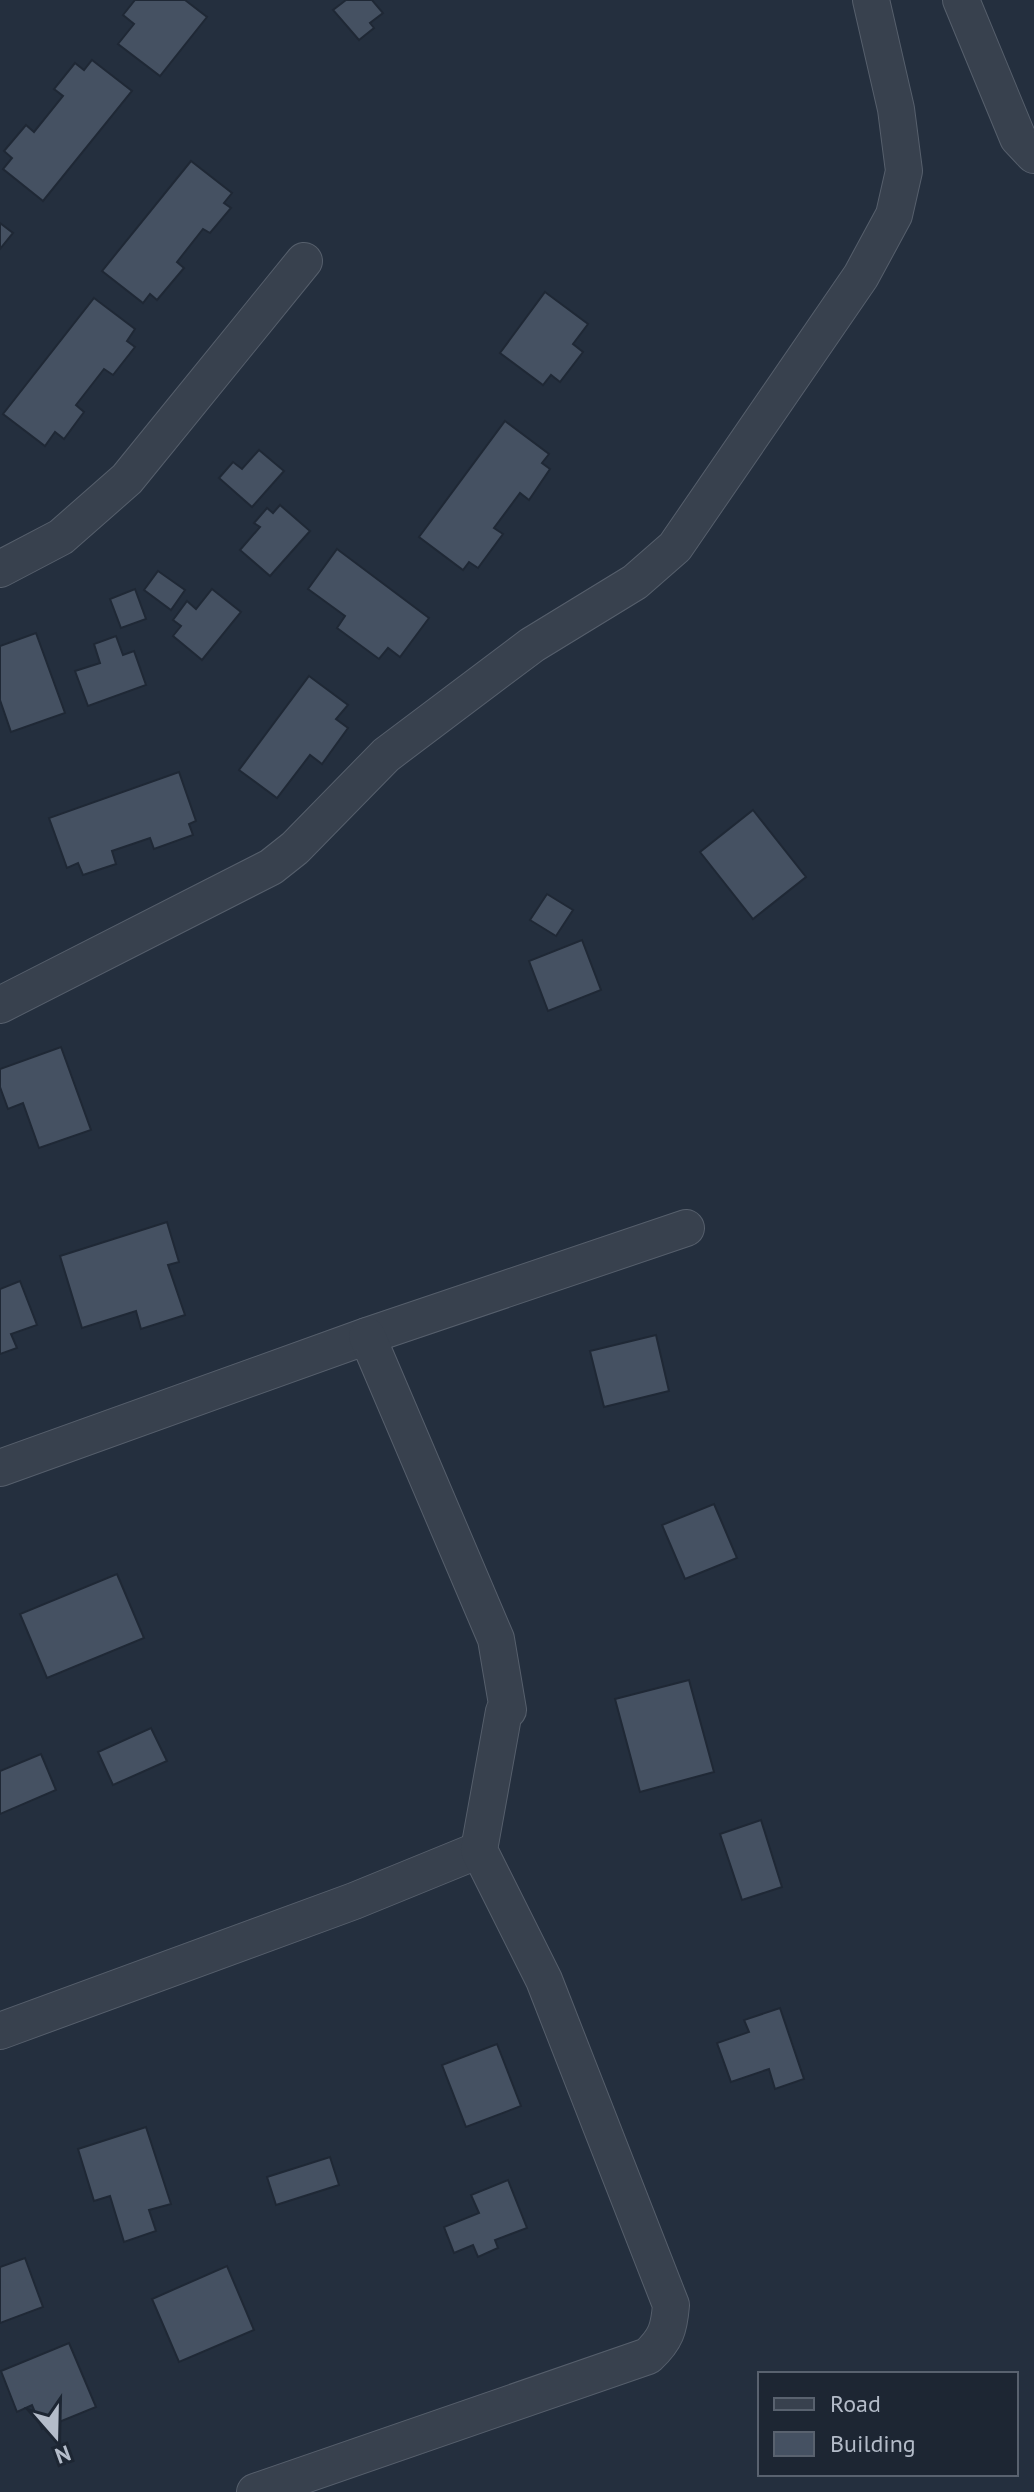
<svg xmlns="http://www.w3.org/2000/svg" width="1034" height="2492" viewBox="0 0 1034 2492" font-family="'PT Sans',sans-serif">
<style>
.building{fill:#455162;stroke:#1f2835;stroke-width:2}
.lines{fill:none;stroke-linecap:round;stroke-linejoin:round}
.minor-casing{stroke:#565f6c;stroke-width:38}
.minor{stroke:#38414e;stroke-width:36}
</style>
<rect width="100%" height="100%" fill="#242f3e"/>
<!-- building -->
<g class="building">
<polygon points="135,0 185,0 207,17 160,76 118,44 134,24 123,15"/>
<polygon points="346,0 372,0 383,13 370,23 374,28 359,40 333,10"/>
<polygon points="92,60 132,91 43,201 3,169 12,158 4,151 26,125 34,132 63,96 54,89 75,63 84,70"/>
<polygon points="191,161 232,193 224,203 231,208 210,233 203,229 177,262 184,268 157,300 150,294 143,303 102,271"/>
<polygon points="0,223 13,233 0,249"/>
<polygon points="545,292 588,324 573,344 583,352 560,382 551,375 543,385 500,353"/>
<polygon points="94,298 135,329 127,341 135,347 113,375 104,369 76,405 84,412 64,439 55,432 45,446 3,414"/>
<polygon points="505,421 549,454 542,463 550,469 529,500 520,493 494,528 503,534 478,568 469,562 463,570 419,537"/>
<polygon points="259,450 284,471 252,507 219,478 233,462 242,469"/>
<polygon points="280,505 310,531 270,576 240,550 260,527 254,523 267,508 273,513"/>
<polygon points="337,549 429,618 400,657 388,648 379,659 337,628 345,616 308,589"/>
<polygon points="158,571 185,590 171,610 144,590"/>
<polygon points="135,589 146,619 121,628 110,599"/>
<polygon points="212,589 241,612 202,660 173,636 181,626 173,620 187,601 196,609"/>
<polygon points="36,633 65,713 11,732 0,700 0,646"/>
<polygon points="116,636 123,655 134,651 146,685 88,706 75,671 100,663 94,644"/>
<polygon points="309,676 348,705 336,719 348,728 322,764 310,755 277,798 239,770"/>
<polygon points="179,772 196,821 189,824 193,835 154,849 150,838 112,851 116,864 83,875 78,863 67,868 49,818"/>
<polygon points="753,810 806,877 753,919 700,852"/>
<polygon points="547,894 573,910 556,936 530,920"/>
<polygon points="582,940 601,990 548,1011 529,961"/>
<polygon points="61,1047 91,1130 39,1148 23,1103 8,1109 0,1087 0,1069"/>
<polygon points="167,1222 179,1262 168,1265 185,1315 141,1329 136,1311 82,1328 60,1256"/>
<polygon points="20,1281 37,1325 11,1334 17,1348 0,1354 0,1289"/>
<polygon points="656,1335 669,1391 604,1407 590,1351"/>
<polygon points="714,1504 737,1558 685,1579 662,1525"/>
<polygon points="117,1574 144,1638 47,1678 20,1614"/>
<polygon points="689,1680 714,1772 640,1792 615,1699"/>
<polygon points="151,1728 167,1761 113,1785 98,1752"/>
<polygon points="41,1754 56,1790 0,1814 0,1771"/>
<polygon points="761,1820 782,1887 742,1900 720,1834"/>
<polygon points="780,2008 804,2079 775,2089 769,2069 731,2082 717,2043 749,2032 744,2020"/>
<polygon points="497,2044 521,2106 466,2127 442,2065"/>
<polygon points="146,2127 171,2204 149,2210 156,2231 124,2242 110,2196 94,2201 78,2149"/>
<polygon points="330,2157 339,2185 276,2205 267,2177"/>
<polygon points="508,2180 527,2228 495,2240 498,2248 478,2257 473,2245 454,2253 444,2227 479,2213 471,2195"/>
<polygon points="25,2258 43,2307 0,2323 0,2267"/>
<polygon points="227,2266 254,2330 179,2362 152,2299"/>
<polygon points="69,2343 96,2407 42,2429 32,2405 17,2412 1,2371"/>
</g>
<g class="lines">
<defs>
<g id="minor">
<polyline points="961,0 1018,138 1034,155"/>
<polyline points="0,569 61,537 127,479 304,261"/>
<polyline points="0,1005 271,867 295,848 386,755 532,645 635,582 675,547 861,276 894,215 904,171 896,109 871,0"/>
<polyline points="0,1468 367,1336 686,1228"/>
<polyline points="0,2031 354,1901 479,1850"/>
<path d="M 255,2492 L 648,2356 C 666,2339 669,2329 671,2305 L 544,1980 L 479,1850 L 504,1711 L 508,1710 L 496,1639 L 367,1336"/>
</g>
</defs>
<!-- minor casing -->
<use href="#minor" class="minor-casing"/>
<!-- minor -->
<use href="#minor" class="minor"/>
</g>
<!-- legend -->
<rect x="758" y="2372" width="260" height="104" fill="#1d2633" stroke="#59626f" stroke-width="2"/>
<rect x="774" y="2398" width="40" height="12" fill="#38414e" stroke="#59626f" stroke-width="2"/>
<text x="830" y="2412" font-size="24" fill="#b4bcc9">Road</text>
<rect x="774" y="2432" width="40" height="24" fill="#455162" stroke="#59626f" stroke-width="2"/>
<text x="830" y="2452" font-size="24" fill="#b4bcc9">Building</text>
<!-- north arrow -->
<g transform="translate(56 2436) rotate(160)" stroke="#1d2633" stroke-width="6" paint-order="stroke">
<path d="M0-6L14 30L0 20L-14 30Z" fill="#b4bcc9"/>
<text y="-12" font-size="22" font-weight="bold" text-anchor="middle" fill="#b4bcc9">N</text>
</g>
</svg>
